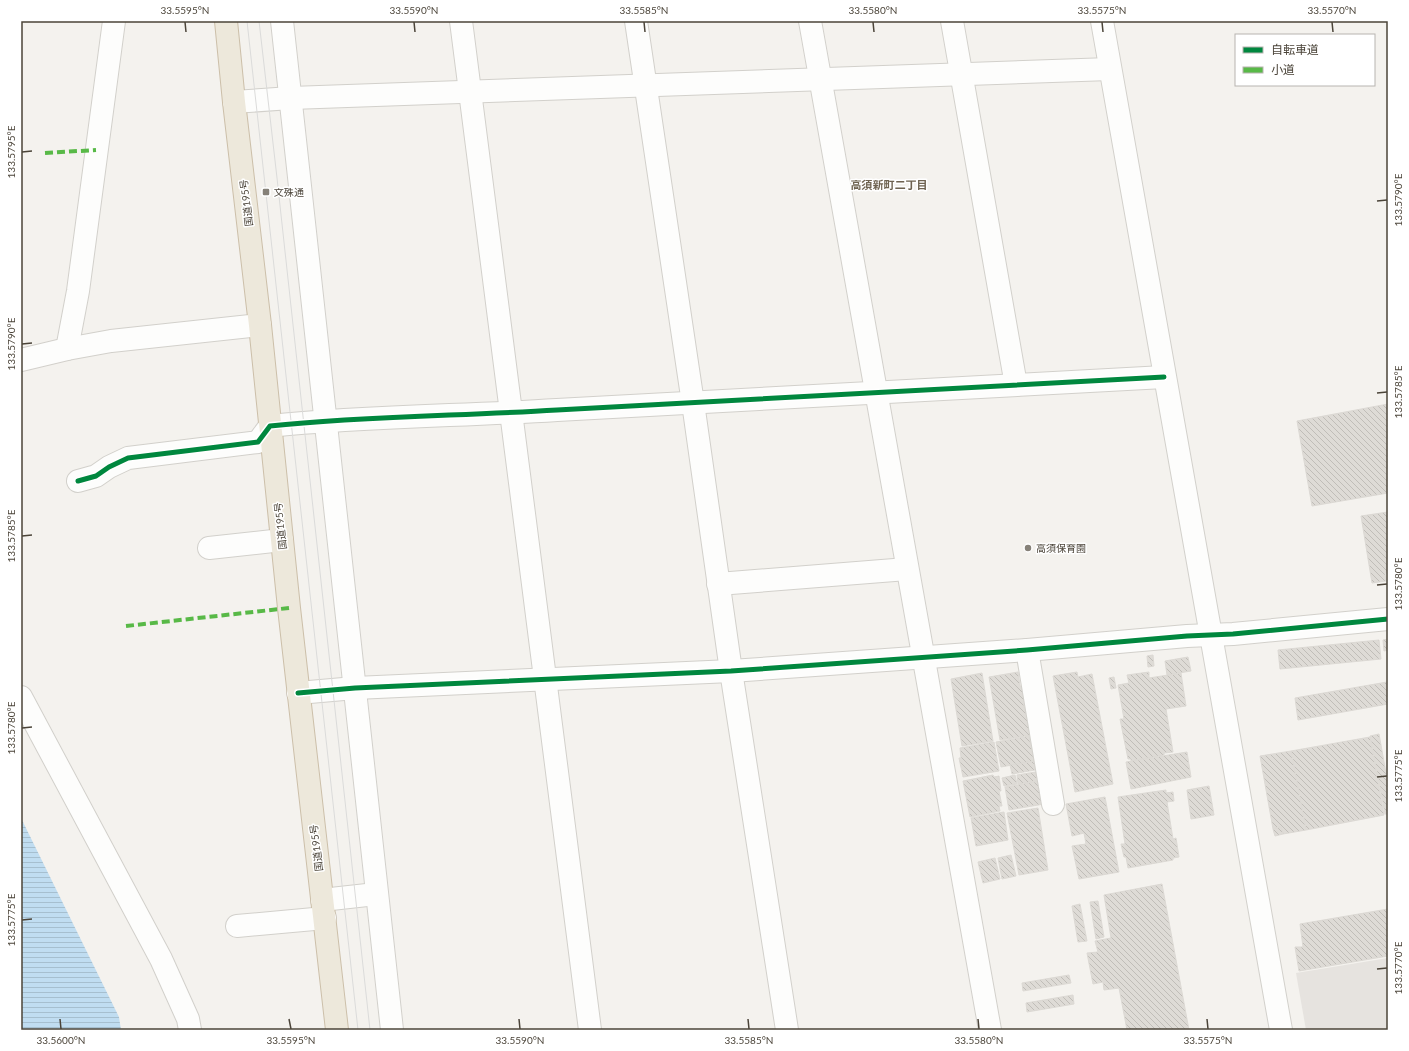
<svg xmlns="http://www.w3.org/2000/svg" width="1409" height="1051" viewBox="0 0 1409 1051" font-family="Lato,'Noto Sans JP',sans-serif">
<style>
.parking{fill:#e6e3df}
.water{fill:url(#water-rules)}
.building{fill:url(#building-back-hatch);stroke:#dcd9d4}
.lines{fill:none;stroke-linecap:round;stroke-linejoin:round}
.minor-casing{stroke:#d2d0cb;stroke-width:24}
.highway-casing{stroke:#ccbfa9;stroke-width:24}
.minor{stroke:#fdfdfc;stroke-width:22}
.highway{stroke:#ede8db;stroke-width:22}
.tram{stroke:#dbdbda;stroke-width:1}
.quiet{stroke:#58b947;stroke-width:4;stroke-dasharray:8 4;stroke-linecap:butt}
.cycleway-casing{stroke:#fff;stroke-width:8}
.cycleway{stroke:#00873e;stroke-width:5}
.ticks{fill:none;stroke:#4b4439;stroke-width:1.5}
.poi-dot{fill:#868178;stroke:#fff;stroke-width:1.5}
.labels{text-anchor:middle;stroke-width:3;stroke-linejoin:round;paint-order:stroke}
.poi-label{font-size:10px;fill:#4b4439;stroke:#fff;text-anchor:start}
.street-label{font-size:10px;fill:#4b4439;stroke:#fff}
.neighbourhood-label{font-size:11px;font-weight:bold;fill:#6e6250;stroke:#fff}
.neatline{fill:none;stroke:#4b4439;stroke-width:1.5}
.ticks-label{font-size:10px;text-anchor:middle;fill:#4b4439}
</style>
<defs>
<pattern id="water-rules" width="6" height="5" patternUnits="userSpaceOnUse"><rect width="6" height="5" fill="#c0ddf1"/><path d="M0 2.5h6" fill="none" stroke="#a6bfcf"/></pattern>
<pattern id="building-back-hatch" width="6" height="6" patternUnits="userSpaceOnUse"><rect width="6" height="6" fill="#dedbd6"/><path d="M-1 5l2 2M0 0l6 6M5-1l2 2" fill="none" stroke="#c0bdb8"/></pattern>
</defs>
<rect width="100%" height="100%" fill="#f4f2ee"/>
<!-- parking -->
<polygon class="parking" points="1388,958 1388,1030 1306,1030 1296,973"/>
<!-- water -->
<polygon class="water" points="21,818 119,1017 121,1030 21,1030"/>
<!-- building -->
<g class="building">
<polygon points="1388,404 1388,493 1312,506 1297,421"/>
<polygon points="1388,512 1388,573 1385,573 1386,581 1372,583 1361,516"/>
<polygon points="1388,639 1388,650 1384,651 1383,640"/>
<polygon points="1379,640 1381,659 1280,669 1278,650"/>
<polygon points="1153,655 1154,666 1148,667 1147,656"/>
<polygon points="1188,657 1191,671 1167,675 1165,661"/>
<polygon points="1018,672 1020,686 1023,686 1026,702 1023,702 1026,714 1028,714 1032,735 1000,740 989,677"/>
<polygon points="1077,672 1078,677 1092,674 1113,784 1075,792 1053,676"/>
<polygon points="1149,672 1149,678 1181,673 1186,706 1166,709 1173,752 1164,753 1164,755 1131,761 1131,759 1128,759 1120,719 1124,719 1118,685 1129,683 1127,675"/>
<polygon points="982,673 993,741 962,746 951,679"/>
<polygon points="1114,677 1116,688 1111,689 1109,678"/>
<polygon points="1387,682 1388,704 1298,720 1295,698"/>
<polygon points="1379,734 1388,784 1388,814 1385,814 1370,736"/>
<polygon points="1029,736 1034,761 1001,767 996,742"/>
<polygon points="1370,737 1384,815 1306,830 1291,751"/>
<polygon points="994,742 999,771 963,777 959,758 961,758 960,748"/>
<polygon points="1291,751 1306,830 1283,834 1281,827 1273,829 1260,756"/>
<polygon points="1187,752 1191,777 1131,789 1126,762"/>
<polygon points="1034,761 1035,770 1012,774 1010,765"/>
<polygon points="1036,772 1037,781 1018,784 1017,775"/>
<polygon points="993,775 994,777 999,776 1001,791 999,791 1002,806 999,806 1000,811 970,817 963,781"/>
<polygon points="1015,775 1017,784 1004,786 1002,778"/>
<polygon points="1040,781 1044,804 1009,810 1005,787"/>
<polygon points="1209,786 1214,815 1191,819 1187,790"/>
<polygon points="1166,790 1166,793 1173,792 1174,801 1167,802 1173,839 1176,838 1179,857 1173,858 1173,860 1128,868 1126,857 1124,857 1121,844 1125,844 1118,797"/>
<polygon points="1105,797 1119,872 1079,879 1072,846 1086,844 1084,833 1072,836 1066,804"/>
<polygon points="1038,808 1048,870 1019,875 1007,813"/>
<polygon points="1004,812 1008,840 976,846 971,818"/>
<polygon points="1281,827 1283,834 1275,836 1273,829"/>
<polygon points="1011,855 1016,876 1002,879 998,858"/>
<polygon points="995,858 1000,879 983,883 978,862"/>
<polygon points="1162,884 1189,1030 1127,1030 1119,988 1104,990 1103,982 1093,984 1087,953 1098,952 1095,941 1111,938 1104,895"/>
<polygon points="1098,901 1104,937 1096,939 1090,902"/>
<polygon points="1080,904 1087,941 1078,942 1072,906"/>
<polygon points="1388,909 1388,956 1299,971 1295,947 1303,947 1300,924"/>
<polygon points="1069,975 1071,983 1023,991 1022,983"/>
<polygon points="1073,995 1074,1004 1027,1012 1026,1003"/>
</g>
<g class="lines">
<defs>
<g id="minor">
<polyline points="282,21 392,1030"/>
<polyline points="461,21 590,1030"/>
<polyline points="636,21 693,403 731,671 787,1030"/>
<polyline points="810,21 990,1030"/>
<polyline points="952,21 1016,385"/>
<path d="M 1102,21 C 1160,358 1222,694 1281,1030"/>
<polyline points="234,102 291,98 1110,69"/>
<polyline points="67,349 78,291 114,21"/>
<polyline points="21,360 67,349 111,341 260,325"/>
<path d="M 78,481 L 96,476 L 109,467 L 128,458 L 258,442 L 270,426 C 365,416 462,416 557,410 C 760,399 962,388 1164,377"/>
<polyline points="209,548 282,540"/>
<polyline points="718,584 907,569"/>
<polyline points="1027,650 1053,804"/>
<polyline points="298,693 355,688 731,671 1027,650 1187,636 1233,634 1388,619"/>
<polyline points="21,697 161,959 188,1019 190,1030"/>
<polyline points="322,900 376,894"/>
<polyline points="237,926 325,918"/>
</g>
<polyline id="highway" points="226,21 234,102 260,325 289,608 337,1030"/>
</defs>
<!-- minor casing -->
<use href="#minor" class="minor-casing"/>
<!-- highway casing -->
<use href="#highway" class="highway-casing"/>
<!-- minor -->
<use href="#minor" class="minor"/>
<!-- highway -->
<use href="#highway" class="highway"/>
<!-- tram -->
<g class="tram">
<polyline points="247,21 358,1030"/>
<polyline points="259,21 277,178 370,1030"/>
</g>
<!-- quiet -->
<g class="quiet">
<polyline points="45,153 96,150"/>
<polyline points="126,626 289,608"/>
</g>
<defs>
<g id="cycleway">
<path d="M 78,481 L 96,476 L 109,467 L 128,458 L 258,442 L 270,426 C 365,416 462,416 557,410 C 760,399 962,388 1164,377"/>
<polyline points="298,693 355,688 731,671 1027,650 1187,636 1233,634 1388,619"/>
</g>
</defs>
<!-- cycleway casing -->
<use href="#cycleway" class="cycleway-casing"/>
<!-- cycleway -->
<use href="#cycleway" class="cycleway"/>
</g>
<!-- ticks -->
<path class="ticks" d="M 185,22 L 186,32M 414,22 L 415,32M 644,22 L 645,32M 873,22 L 874,32M 1102,22 L 1103,32M 1332,22 L 1333,32M 22,152 L 32,151M 1377,201 L 1387,200M 22,344 L 32,343M 1377,393 L 1387,392M 22,536 L 32,535M 1377,585 L 1387,584M 22,728 L 32,727M 1377,777 L 1387,776M 22,920 L 32,919M 1377,969 L 1387,968M 60,1019 L 61,1029M 289,1019 L 291,1029M 519,1019 L 520,1029M 748,1019 L 749,1029M 978,1019 L 979,1029M 1207,1019 L 1208,1029"/>
<!-- markers -->
<g class="poi-dot">
<rect x="262" y="188" width="8" height="8" rx="2"/>
<circle cx="1028" cy="548" r="4"/>
</g>
<g class="labels">
<!-- poi labels -->
<g class="poi-label">
<text x="274" y="196">文殊通</text>
<text x="1036" y="552">高須保育園</text>
</g>
<!-- street labels -->
<g class="street-label">
<text transform="translate(246 203) rotate(-97)" y="4">国道195号</text>
<text transform="translate(280 526) rotate(-96)" y="4">国道195号</text>
<text transform="translate(316 848) rotate(-97)" y="4">国道195号</text>
</g>
<!-- neighbourhood labels -->
<g class="neighbourhood-label">
<text x="889" y="189">高須新町二丁目</text>
</g>
</g>
<!-- border -->
<rect width="1409" height="1051" fill="none" stroke="#ffffff" stroke-width="44"/>
<!-- legend -->
<rect x="1235" y="34" width="140" height="52" fill="#ffffff" stroke="#b7b4b0"/>
<rect x="1243" y="47" width="20" height="6" fill="#00873e" stroke="#b7b4b0"/>
<text x="1271" y="54" font-size="12" fill="#4b4439">自転車道</text>
<rect x="1243" y="67" width="20" height="6" fill="#58b947" stroke="#b7b4b0"/>
<text x="1271" y="74" font-size="12" fill="#4b4439">小道</text>
<rect x="22" y="22" width="1365" height="1007" class="neatline"/>
<g class="ticks-label">
<text x="185" y="14">33.5595°N</text>
<text x="414" y="14">33.5590°N</text>
<text x="644" y="14">33.5585°N</text>
<text x="873" y="14">33.5580°N</text>
<text x="1102" y="14">33.5575°N</text>
<text x="1332" y="14">33.5570°N</text>
<text transform="translate(11 152) rotate(-90)" y="4">133.5795°E</text>
<text transform="translate(1398 200) rotate(-90)" y="4">133.5790°E</text>
<text transform="translate(11 344) rotate(-90)" y="4">133.5790°E</text>
<text transform="translate(1398 392) rotate(-90)" y="4">133.5785°E</text>
<text transform="translate(11 536) rotate(-90)" y="4">133.5785°E</text>
<text transform="translate(1398 584) rotate(-90)" y="4">133.5780°E</text>
<text transform="translate(11 728) rotate(-90)" y="4">133.5780°E</text>
<text transform="translate(1398 776) rotate(-90)" y="4">133.5775°E</text>
<text transform="translate(11 920) rotate(-90)" y="4">133.5775°E</text>
<text transform="translate(1398 968) rotate(-90)" y="4">133.5770°E</text>
<text x="61" y="1044">33.5600°N</text>
<text x="291" y="1044">33.5595°N</text>
<text x="520" y="1044">33.5590°N</text>
<text x="749" y="1044">33.5585°N</text>
<text x="979" y="1044">33.5580°N</text>
<text x="1208" y="1044">33.5575°N</text>
</g>
</svg>
